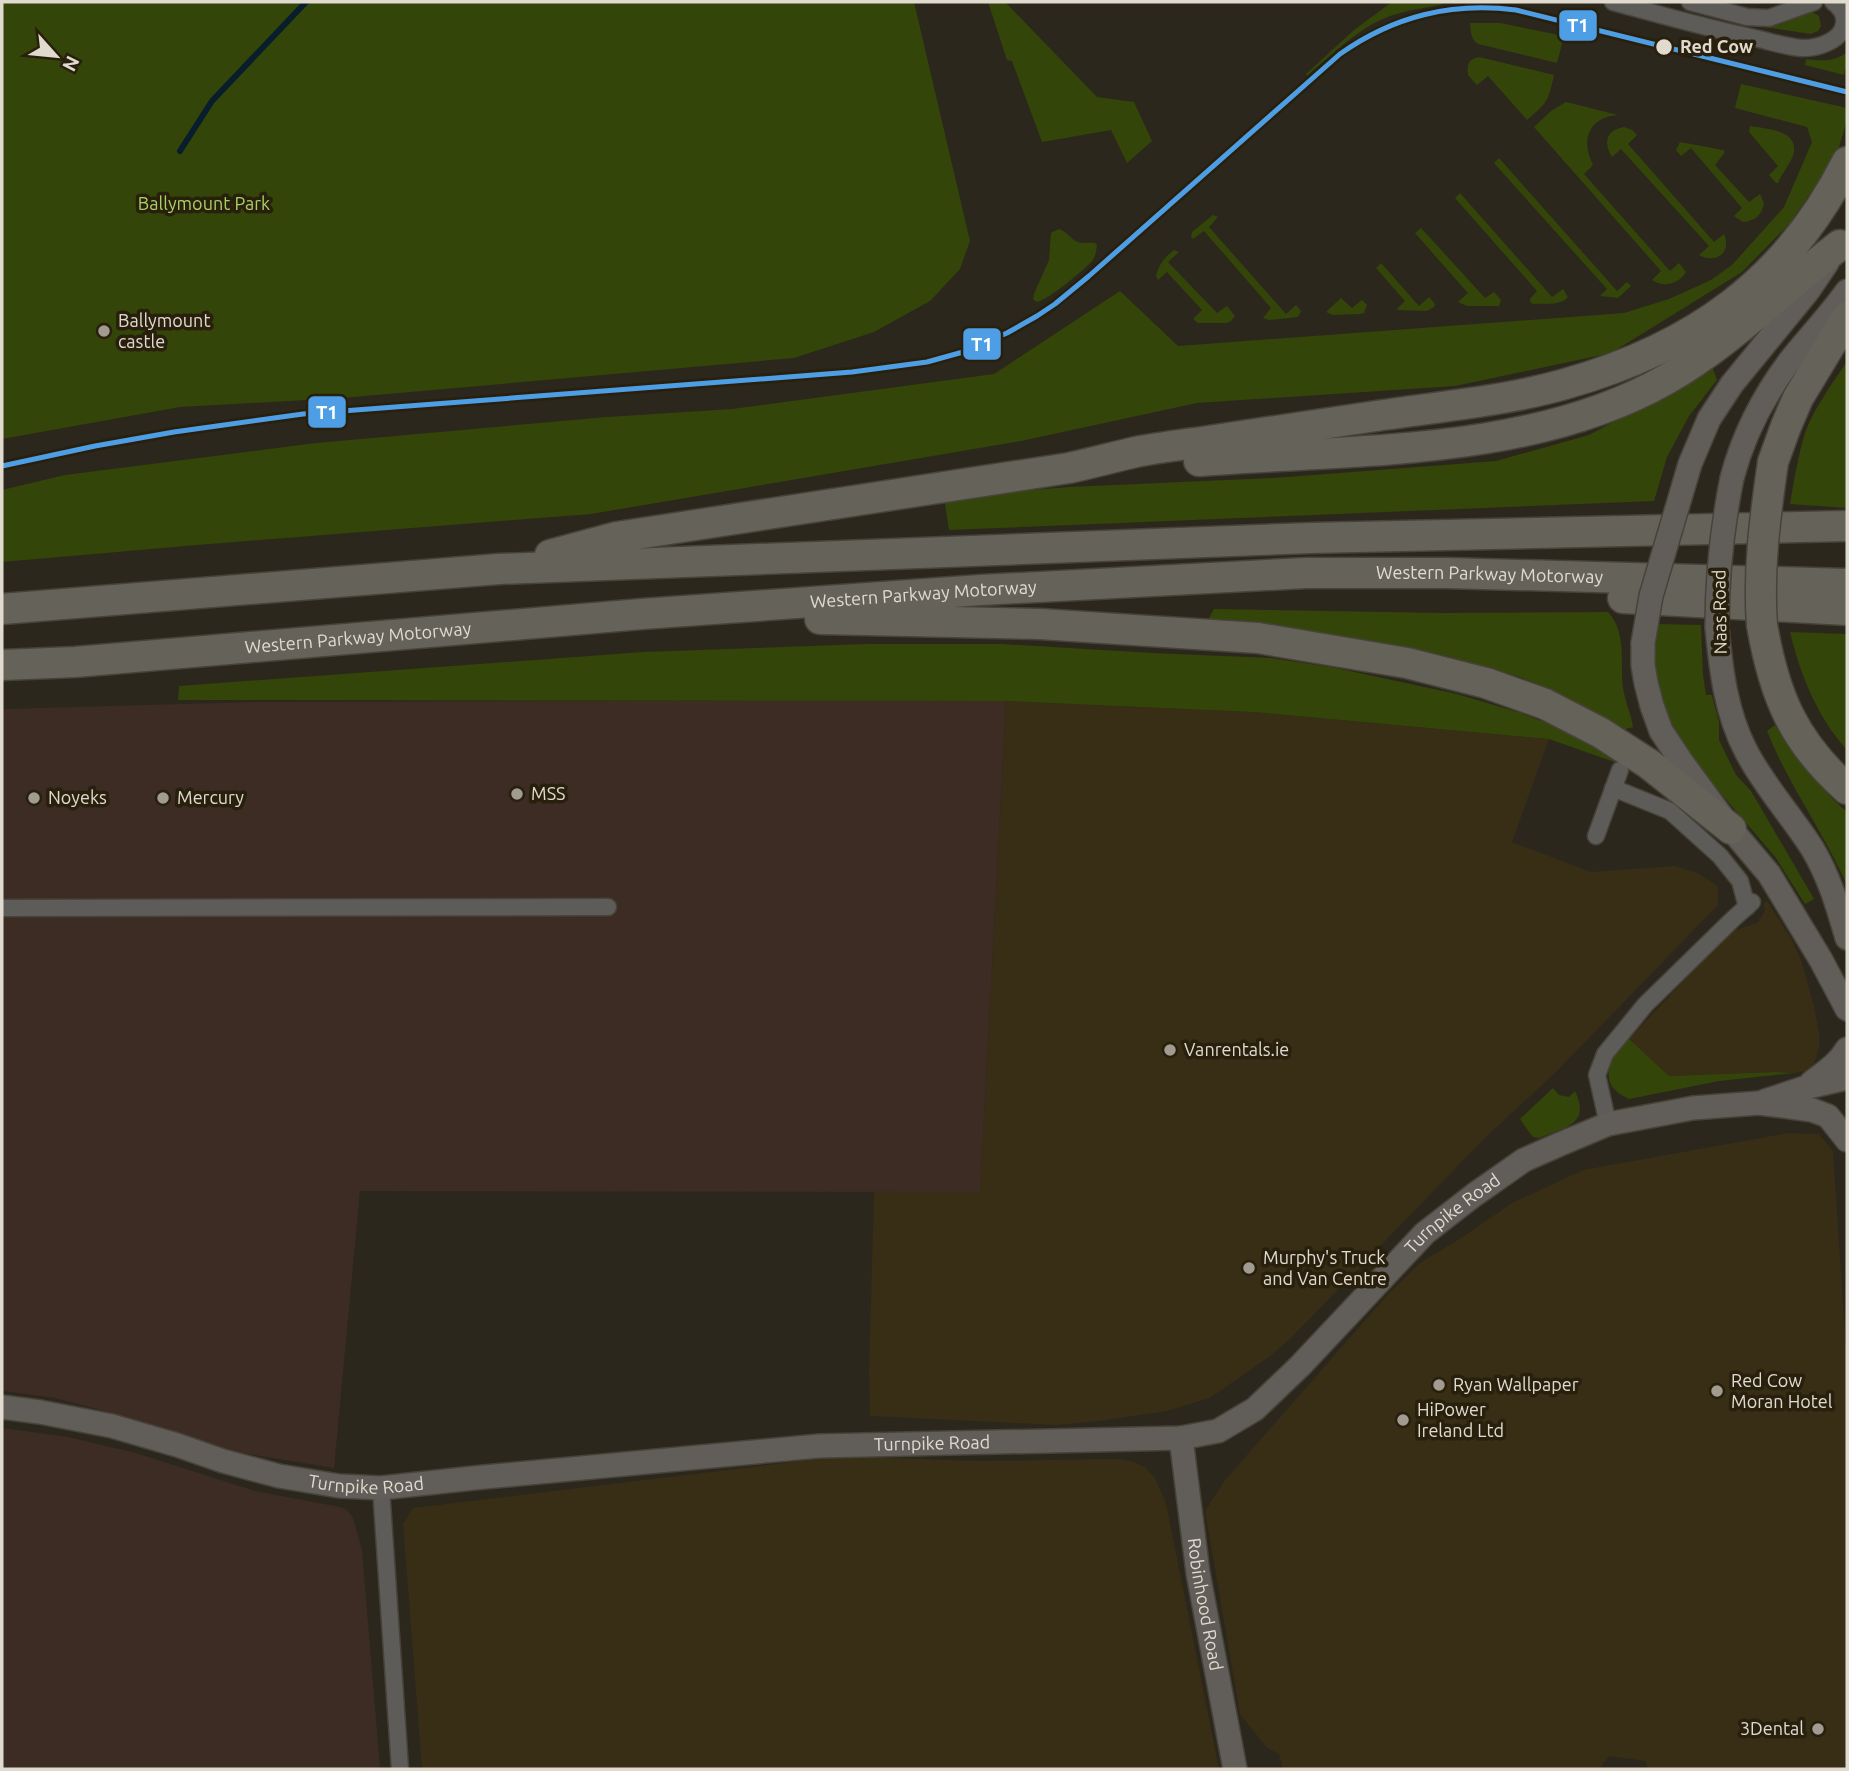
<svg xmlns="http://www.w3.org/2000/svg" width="1849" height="1771" viewBox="0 0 1849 1771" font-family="Ubuntu,sans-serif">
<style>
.built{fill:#382d15}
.industrial{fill:#3c2c24}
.green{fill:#334508}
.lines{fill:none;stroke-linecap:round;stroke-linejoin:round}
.stream{stroke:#081e2d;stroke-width:6}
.street-casing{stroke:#47433a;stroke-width:19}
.secondary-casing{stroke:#47433a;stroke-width:26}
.highway-casing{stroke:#47433a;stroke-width:33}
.street{stroke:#5e5c58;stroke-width:16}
.secondary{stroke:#615d58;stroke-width:23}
.highway{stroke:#65625a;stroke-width:30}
.secondary-bridge-casing{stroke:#47433a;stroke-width:26;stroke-linecap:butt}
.highway-bridge-casing{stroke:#47433a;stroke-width:33;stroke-linecap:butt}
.secondary-bridge{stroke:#615d58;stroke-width:23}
.highway-bridge{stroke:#65625a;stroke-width:30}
.tram-1-casing{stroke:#281f0c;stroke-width:10}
.tram-1{stroke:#4d9ee5;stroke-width:5}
.stop-dot{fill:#e0dacf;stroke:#281f0c;stroke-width:2.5}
.poi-dot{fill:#a19b90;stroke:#281f0c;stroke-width:2.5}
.labels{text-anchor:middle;stroke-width:7;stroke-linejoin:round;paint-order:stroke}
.stop-label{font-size:18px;font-weight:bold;fill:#e0dacf;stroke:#281f0c;text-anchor:start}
.park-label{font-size:18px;fill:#a7d163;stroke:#281f0c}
.poi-label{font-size:18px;fill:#e0dacf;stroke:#281f0c;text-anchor:start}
.street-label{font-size:18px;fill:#e0dacf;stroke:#281f0c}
.line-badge{stroke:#281f0c;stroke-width:2.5}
.badge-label{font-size:19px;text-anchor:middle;font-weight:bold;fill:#fff}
</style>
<rect width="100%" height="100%" fill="#2c271c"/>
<!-- built -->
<g class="built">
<polygon points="1006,701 1253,712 1549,739 1512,842 1591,872 1675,866 1697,873 1718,886 1718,905 1558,1070 1486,1137 1290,1339 1269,1357 1210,1398 1167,1411 1100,1421 1056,1425 870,1416 869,1370 874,1192 980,1191"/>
<polygon points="1767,901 1791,938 1801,960 1807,981 1814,1006 1819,1033 1819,1047 1814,1064 1805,1071 1795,1073 1775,1072 1668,1076 1629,1039 1704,959 1702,957 1729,932 1757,923 1762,916 1765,909 1763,904"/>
<polygon points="1789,1133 1819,1134 1833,1151 1847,1364 1847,1769 1649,1769 1645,1761 1609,1756 1599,1769 1283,1769 1279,1754 1266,1747 1240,1714 1205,1511 1225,1480 1389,1293 1420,1263 1464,1236 1512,1203 1583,1170"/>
<polygon points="842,1456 977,1461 1115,1459 1132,1461 1145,1467 1155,1478 1166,1503 1219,1769 422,1769 403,1524 413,1508"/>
</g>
<!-- industrial -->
<g class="industrial">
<polygon points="623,701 1006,701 980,1192 360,1191 334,1468 230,1451 138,1420 55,1398 2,1391 2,709 256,702"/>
<polygon points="2,1428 68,1437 136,1453 255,1491 340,1507 347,1510 353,1518 362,1550 380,1769 2,1769"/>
</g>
<!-- green -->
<g class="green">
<polygon points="2,2 914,2 970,241 960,269 930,301 874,332 794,358 342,398 180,407 2,439"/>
<polygon points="988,2 1005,2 1097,97 1134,102 1152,141 1127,163 1111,130 1042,142 1012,61 1007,60"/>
<path d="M 1392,2 L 1444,2 L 1443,4 C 1426,8 1407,10 1390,16 C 1358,28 1333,54 1307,76 L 1306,74 L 1354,30 Z"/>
<polygon points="1812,12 1819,16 1821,26 1818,31 1811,34 1752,25 1752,24 1779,25 1805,13"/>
<path d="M 1470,23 L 1500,23 L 1564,36 L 1557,63 L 1478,44 C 1470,38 1471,32 1470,23 Z"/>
<path d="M 1847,52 L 1847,70 L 1845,70 L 1844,75 L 1805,65 L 1806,59 C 1821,61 1835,62 1847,52 Z"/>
<path d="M 1479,57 L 1554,75 C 1548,102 1548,102 1527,120 L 1488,76 L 1477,85 L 1468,75 C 1467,64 1468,59 1479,57 Z"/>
<polygon points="1741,84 1847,108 1847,120 1837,154 1790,223 1742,272 1611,353 1455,386 1197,403 1021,441 591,514 197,545 2,562 2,490 65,475 316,443 607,417 732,409 994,374 1120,291 1178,346 1624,313 1669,299 1711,280 1732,265 1784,207 1812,142 1807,127 1735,108"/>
<path d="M 1566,102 L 1618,115 C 1589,117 1580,140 1593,165 L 1584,174 L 1670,271 L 1679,263 L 1686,272 C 1679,284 1664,288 1652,280 L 1661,271 L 1534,127 L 1551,111 Z"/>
<path d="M 1750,126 C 1765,129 1797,129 1794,152 C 1792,162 1782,173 1778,183 L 1776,183 L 1769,175 L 1778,166 L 1749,132 Z"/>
<path d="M 1624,127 L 1632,130 L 1637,135 L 1628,144 L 1714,242 L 1724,234 C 1732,253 1716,264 1699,255 L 1709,246 L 1621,149 L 1612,157 C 1603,143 1606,130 1624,127 Z"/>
<path d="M 1680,142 L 1723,150 L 1725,152 L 1715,165 L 1749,202 L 1760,194 L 1764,203 C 1762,215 1755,221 1743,222 L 1734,216 L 1742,208 L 1691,148 L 1681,156 L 1676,150 Z"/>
<polygon points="1499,158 1617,291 1627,282 1631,286 1618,298 1600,296 1607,289 1494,163"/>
<path d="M 1460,193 L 1552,297 L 1563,289 L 1568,297 C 1561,306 1544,303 1533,304 L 1530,302 L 1530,299 L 1537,291 L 1455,198 Z"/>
<polygon points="1213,215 1218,217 1209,227 1286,314 1296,305 1301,311 1298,317 1269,320 1263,318 1271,308 1204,231 1193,239 1191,237 1192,232"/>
<polygon points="1421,228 1485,298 1494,292 1501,300 1499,306 1467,306 1458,302 1468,293 1415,233"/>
<path d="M 1059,229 C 1068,232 1070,239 1078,242 C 1082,244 1089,242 1095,243 L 1097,245 C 1096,251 1096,256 1092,261 C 1084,270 1048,300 1037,302 L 1033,299 L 1034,294 L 1049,260 L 1051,233 Z"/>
<path d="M 1174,250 L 1179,252 L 1168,262 L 1217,313 L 1227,306 L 1235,316 L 1231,321 L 1227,323 L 1198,323 L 1193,319 L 1202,310 L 1167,272 L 1158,280 L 1156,276 C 1159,264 1165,257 1174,250 Z"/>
<polygon points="1381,263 1419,306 1429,297 1435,304 1434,307 1427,311 1398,310 1397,309 1405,301 1376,268"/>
<polygon points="1341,298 1352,308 1362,300 1367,305 1364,313 1360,314 1333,315 1326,312"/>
<path d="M 1847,362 L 1847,508 L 1790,504 C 1794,480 1798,456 1805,433 C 1812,412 1834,380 1847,362 Z"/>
<polygon points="1713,369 1717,380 1689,416 1667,457 1654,501 949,530 944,497 1069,487 1274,478 1496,461 1589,435"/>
<path d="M 1214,609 L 1443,613 L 1608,612 C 1627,633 1620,662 1623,688 C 1625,701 1631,714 1633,727 L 1622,730 L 1559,693 L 1520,677 L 1447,656 L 1386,644 L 1220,626 L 1209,618 Z"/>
<path d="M 1655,624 L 1701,625 L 1703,675 L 1706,695 L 1712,695 L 1719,722 L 1719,740 L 1736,775 L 1751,791 L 1814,899 L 1805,904 L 1776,858 L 1683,749 C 1668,724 1656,693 1654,664 C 1653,651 1655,637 1655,624 Z"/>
<path d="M 1790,632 L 1847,634 L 1847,750 C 1817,717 1800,674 1790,632 Z"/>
<polygon points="866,644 1003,644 1152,653 1271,658 1336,668 1457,694 1521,713 1557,727 1590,743 1622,761 1620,764 1549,739 1253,712 1006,701 178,700 179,686 643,652"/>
<path d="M 1775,725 C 1795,758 1818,787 1847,812 L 1847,885 C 1823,831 1789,786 1767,731 Z"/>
<path d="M 1627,1037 L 1669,1076 L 1775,1072 L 1795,1073 L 1719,1081 L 1629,1099 C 1595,1084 1610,1060 1627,1037 Z"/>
<path d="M 1553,1088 L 1559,1095 L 1569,1097 L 1575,1091 C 1591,1125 1565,1127 1539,1138 L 1533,1137 L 1529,1132 L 1520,1119 Z"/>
</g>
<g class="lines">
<!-- stream -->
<polyline class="stream" points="180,151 212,101 306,2"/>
<defs>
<g id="street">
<path d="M 1613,2 C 1661,15 1710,29 1759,39 C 1772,42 1787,47 1801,48 C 1816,49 1842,41 1844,24 C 1846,14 1840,7 1833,2"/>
<polyline points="1690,2 1747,17 1769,18 1814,2"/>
<polyline points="1613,788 1670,811 1720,856 1740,881 1747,907"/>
<polyline points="1596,836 1620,770"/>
<polyline points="2,908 608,907"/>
<polyline points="1608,1124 1597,1075 1605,1054 1645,1005 1733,919 1752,902"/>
<polyline points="381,1488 400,1769"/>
</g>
<g id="secondary">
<polyline points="1690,464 1709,419 1732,384 1808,291 1827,263"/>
<path d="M 1732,478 C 1743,436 1763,397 1789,362 C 1808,338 1829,316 1847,291"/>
<path d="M 1717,627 C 1721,670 1726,713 1746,751 C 1764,786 1791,815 1812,848 C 1829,876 1838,907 1847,938"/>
<polyline points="1643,643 1643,665 1646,683 1652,706 1661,731 1681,761 1731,829 1769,874 1821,960 1847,1009"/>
<path d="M 1812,1082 C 1825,1072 1839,1063 1847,1049"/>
<polyline points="1765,1101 1804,1088 1847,1078"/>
<path id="s1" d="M 2,1407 L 40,1412 L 112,1426 L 177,1445 L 223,1461 L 279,1476 L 339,1486 L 381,1488 L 474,1478 L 819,1446 L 1181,1438 L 1218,1431 L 1255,1409 L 1300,1366 L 1425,1233 L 1474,1195 L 1524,1160 L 1558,1145 L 1608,1124 L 1693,1108 L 1759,1103 L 1812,1110 L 1828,1116 L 1847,1140"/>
<path id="s2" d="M 1181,1438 L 1198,1573 L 1235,1769"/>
</g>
<g id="highway">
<path d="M 1199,461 C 1351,449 1531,457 1667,379 C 1731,342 1782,289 1840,245"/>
<polyline points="1773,462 1786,426 1798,398 1847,317"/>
<path d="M 550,555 L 617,537 L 1069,468 C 1092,463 1114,457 1136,452 C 1162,447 1189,444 1215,440 C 1271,432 1327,423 1383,415 C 1443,406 1506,401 1565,384 C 1693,348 1787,282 1847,162"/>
<polyline points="1623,598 1847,610"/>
<polyline points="2,609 499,569 1311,538 1847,526"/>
<polyline points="820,619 1040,624 1258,638 1407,663 1486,683 1545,704 1601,733 1649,764 1731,829"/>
<path d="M 1762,625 C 1774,695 1793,741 1847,789"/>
<path id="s3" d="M 2,665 L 75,662 L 642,614 L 981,590 L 1306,573 L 1447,573 L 1847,584"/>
</g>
</defs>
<!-- street casing -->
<use href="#street" class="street-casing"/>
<!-- secondary casing -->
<use href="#secondary" class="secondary-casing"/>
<!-- highway casing -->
<use href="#highway" class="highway-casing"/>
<!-- street -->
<use href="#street" class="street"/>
<!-- secondary -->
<use href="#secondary" class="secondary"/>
<!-- highway -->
<use href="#highway" class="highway"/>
<defs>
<g id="secondary-bridge">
<path d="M 1717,627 C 1717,577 1722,528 1732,478"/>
<polyline points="1643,643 1651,596 1690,464"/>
</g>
<path id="highway-bridge" d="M 1762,625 C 1758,570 1765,517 1773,462"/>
</defs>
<!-- secondary-bridge casing -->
<use href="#secondary-bridge" class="secondary-bridge-casing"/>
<!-- highway-bridge casing -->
<use href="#highway-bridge" class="highway-bridge-casing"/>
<!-- secondary-bridge -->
<use href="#secondary-bridge" class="secondary-bridge"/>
<!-- highway-bridge -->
<use href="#highway-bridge" class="highway-bridge"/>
<defs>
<path id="tram-1" d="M 2,466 L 95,446 L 174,432 L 303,414 L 852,372 L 927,362 L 963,352 L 1007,333 L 1037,316 L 1055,304 L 1089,276 L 1340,54 C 1394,16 1451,2 1516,10 L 1847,92"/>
</defs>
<!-- tram-1 casing -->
<use href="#tram-1" class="tram-1-casing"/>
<!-- tram-1 -->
<use href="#tram-1" class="tram-1"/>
</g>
<!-- markers -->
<circle class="stop-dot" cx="1664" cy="47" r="9"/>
<g class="poi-dot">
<circle cx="104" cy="331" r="7"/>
<circle cx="517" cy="794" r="7"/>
<circle cx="34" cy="798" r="7"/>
<circle cx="163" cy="798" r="7"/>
<circle cx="1170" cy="1050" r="7"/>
<circle cx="1249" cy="1268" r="7"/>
<circle cx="1439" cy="1385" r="7"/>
<circle cx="1717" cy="1391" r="7"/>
<circle cx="1403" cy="1420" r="7"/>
<circle cx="1818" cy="1729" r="7"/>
</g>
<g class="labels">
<!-- stop labels -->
<g class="stop-label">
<text x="1680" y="53">Red Cow</text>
</g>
<!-- park labels -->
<g class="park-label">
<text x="204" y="210">Ballymount Park</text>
</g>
<!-- poi labels -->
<g class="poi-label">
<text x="118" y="327">Ballymount<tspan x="118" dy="21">castle</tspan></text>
<text x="531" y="800">MSS</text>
<text x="48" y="804">Noyeks</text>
<text x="177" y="804">Mercury</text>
<text x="1184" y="1056">Vanrentals.ie</text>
<text x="1263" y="1264">Murphy's Truck<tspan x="1263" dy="21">and Van Centre</tspan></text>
<text x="1731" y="1387">Red Cow<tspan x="1731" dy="21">Moran Hotel</tspan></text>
<text x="1453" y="1391">Ryan Wallpaper</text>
<text x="1417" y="1416">HiPower<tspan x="1417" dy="21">Ireland Ltd</tspan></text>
<text x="1804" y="1735" text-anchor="end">3Dental</text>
</g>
<!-- street labels -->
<g class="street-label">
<text dy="6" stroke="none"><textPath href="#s3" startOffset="1491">Western Parkway Motorway</textPath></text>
<text dy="6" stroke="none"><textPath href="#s3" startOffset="924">Western Parkway Motorway</textPath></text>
<text transform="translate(1720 612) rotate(-91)" y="6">Naas Road</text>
<text dy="6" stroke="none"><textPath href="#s3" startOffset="357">Western Parkway Motorway</textPath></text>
<text dy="6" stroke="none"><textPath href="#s1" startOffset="1550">Turnpike Road</textPath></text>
<text dy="6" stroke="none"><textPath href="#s1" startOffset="942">Turnpike Road</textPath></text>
<text dy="6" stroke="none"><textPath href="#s1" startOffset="374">Turnpike Road</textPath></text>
<text dy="6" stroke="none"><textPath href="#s2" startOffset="168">Robinhood Road</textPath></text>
</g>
</g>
<g class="line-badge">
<rect x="1558" y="9" width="40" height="33" rx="7" fill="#4d9ee5"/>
<rect x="962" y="327" width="40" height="34" rx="7" fill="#4d9ee5"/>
<rect x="307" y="395" width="40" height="34" rx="7" fill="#4d9ee5"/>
</g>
<g class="badge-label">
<text x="1578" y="32">T1</text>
<text x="982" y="351">T1</text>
<text x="327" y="419">T1</text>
</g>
<!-- border -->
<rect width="1849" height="1771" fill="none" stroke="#e0dacf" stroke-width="7"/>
<!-- north arrow -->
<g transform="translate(56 56) rotate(117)" stroke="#281f0c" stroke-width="5" paint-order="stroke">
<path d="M0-5L12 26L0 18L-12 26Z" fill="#e0dacf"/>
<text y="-10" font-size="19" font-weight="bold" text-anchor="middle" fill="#e0dacf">N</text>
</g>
</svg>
